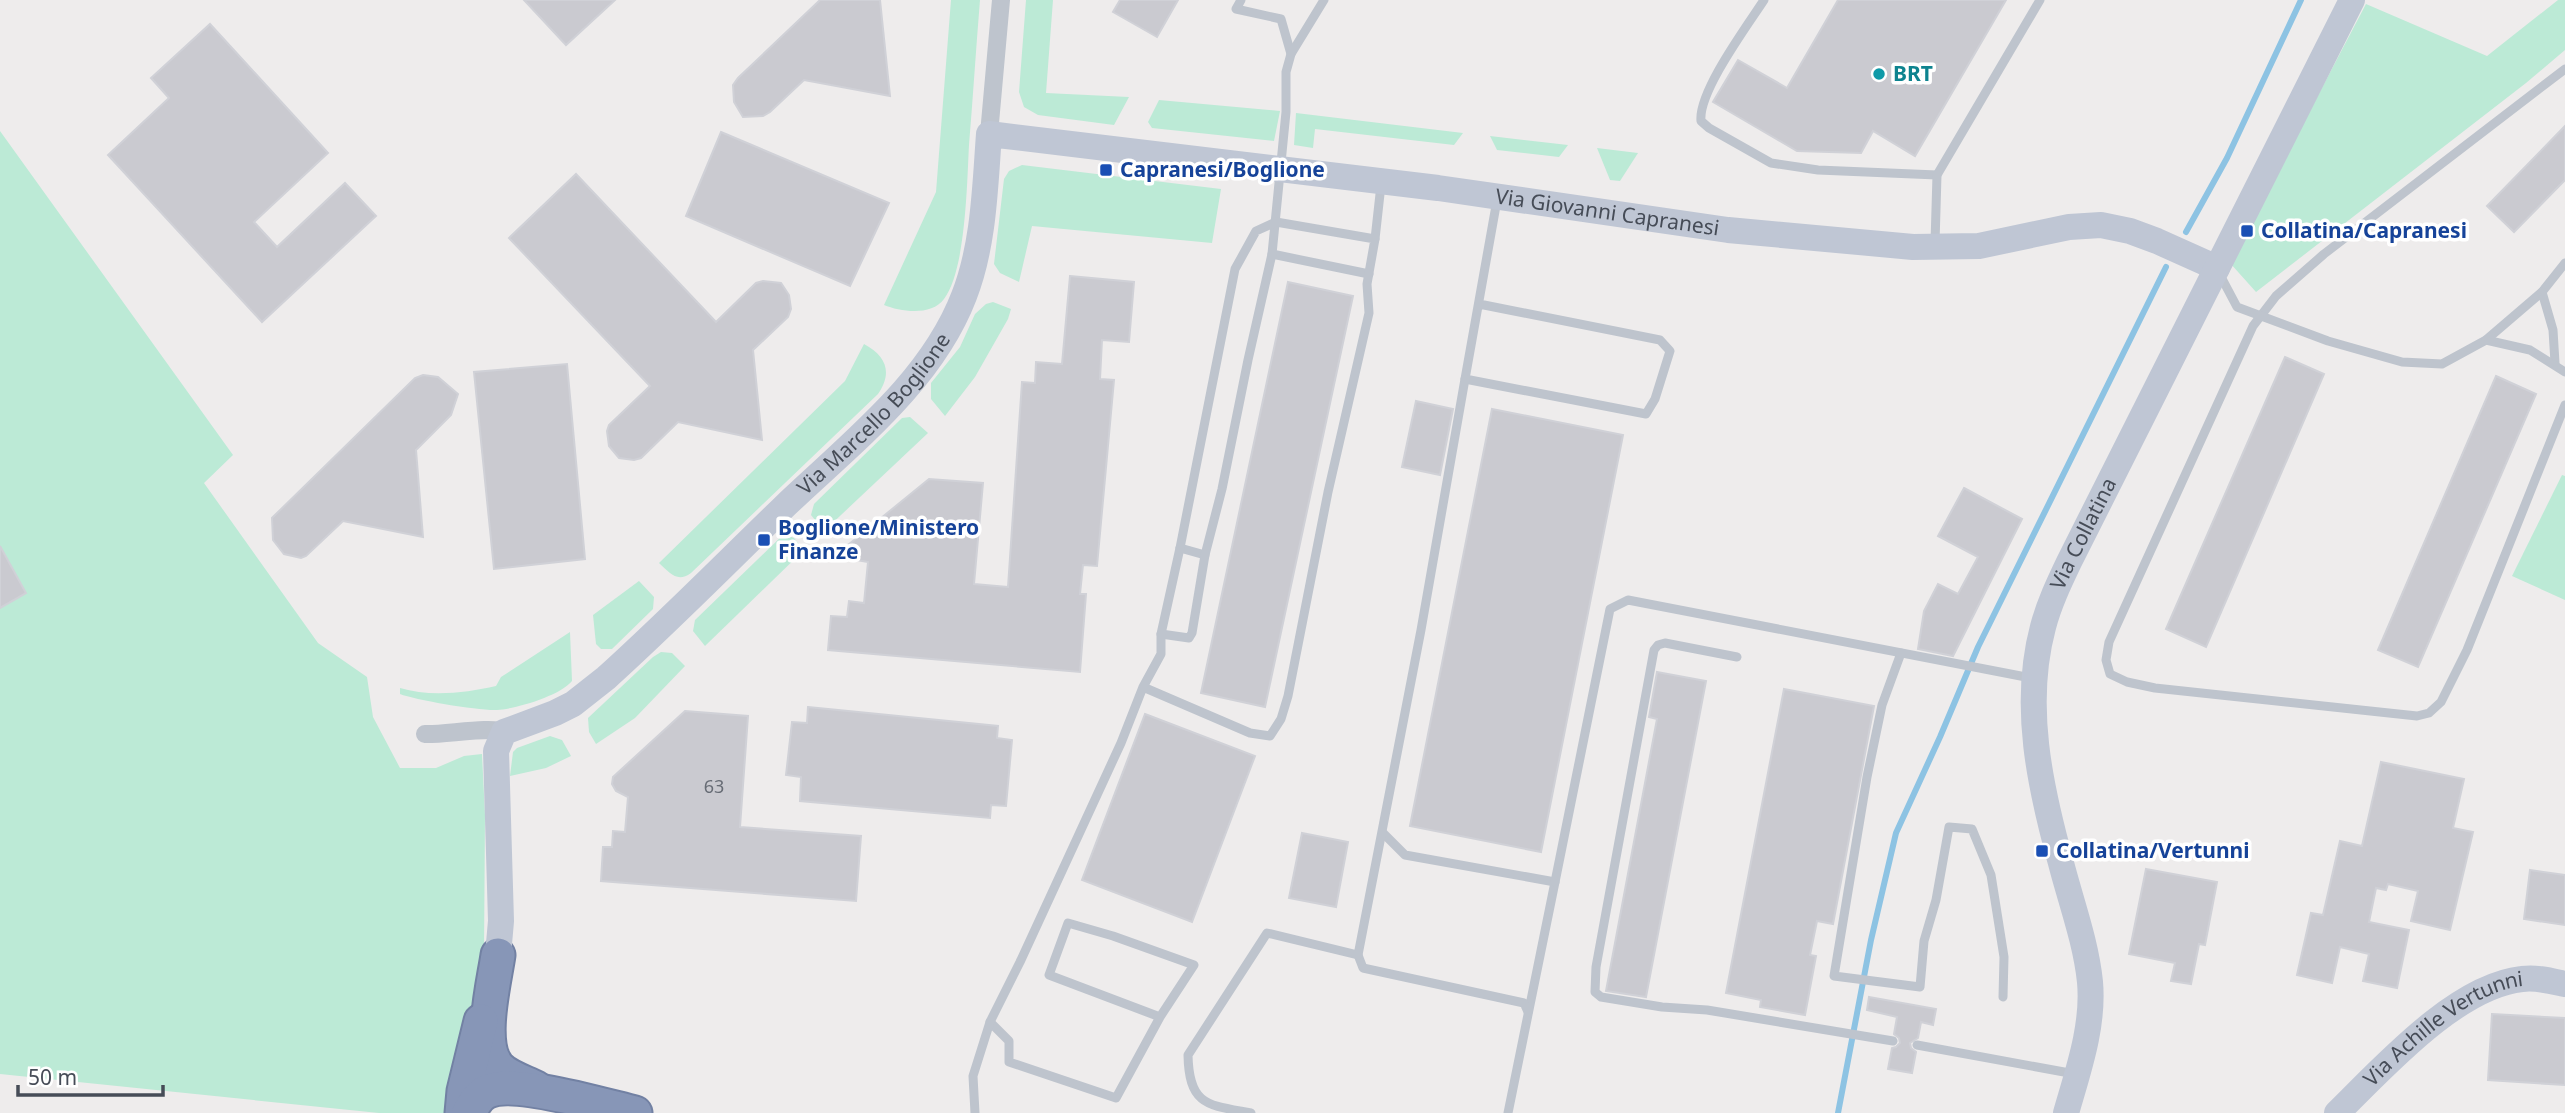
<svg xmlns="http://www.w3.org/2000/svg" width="2565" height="1113" viewBox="0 0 2565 1113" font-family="'Noto Sans',sans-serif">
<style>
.green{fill:#bcead6}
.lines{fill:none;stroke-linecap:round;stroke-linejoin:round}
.stream{stroke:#8dc3e3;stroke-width:6}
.building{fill:#cacad0;stroke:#d0d1d7;stroke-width:2}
.highway-casing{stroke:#7281a3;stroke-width:37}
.lane{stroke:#bec4cd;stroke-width:9}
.street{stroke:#bec4cd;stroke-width:18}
.secondary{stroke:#bfc6d4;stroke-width:26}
.highway{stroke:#8796b7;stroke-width:33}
.culture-dot{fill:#0f9aa8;stroke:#fff;stroke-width:2.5}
.transit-dot{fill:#1a4fb4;stroke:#fff;stroke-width:2.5}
.labels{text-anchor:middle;stroke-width:7;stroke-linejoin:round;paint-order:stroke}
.number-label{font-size:18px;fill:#676c75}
.culture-label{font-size:21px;font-weight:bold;fill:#0d838f;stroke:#fff;text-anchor:start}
.transit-label{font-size:21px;font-weight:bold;fill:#164399;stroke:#fff;text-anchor:start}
.street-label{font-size:21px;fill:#464c57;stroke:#fff}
</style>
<rect width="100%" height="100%" fill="#eeecec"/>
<!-- green -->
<g class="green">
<path d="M 951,0 L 980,0 C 976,48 973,97 969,145 C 967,182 966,270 944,299 C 932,316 901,312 884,305 L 936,192 Z"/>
<polygon points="1026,0 1053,0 1046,93 1129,97 1114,125 1038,115 1024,107 1019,92"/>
<polygon points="2558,0 2565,0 2565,50 2526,83 2256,292 2230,263 2366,4 2487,56"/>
<polygon points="1159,100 1280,111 1274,141 1152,128 1148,122"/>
<polygon points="1296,113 1463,133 1454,145 1315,129 1313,148 1294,145"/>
<polygon points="0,131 233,455 204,483 318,643 367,677 373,717 400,768 436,768 464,756 482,754 485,815 484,953 447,1113 379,1113 0,1074"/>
<polygon points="1490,136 1568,145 1559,157 1497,150"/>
<polygon points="1597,148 1638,153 1620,181 1610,180"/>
<polygon points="1022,165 1221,189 1212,243 1032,226 1019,282 1000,273 994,264 1004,179 1009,171"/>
<polygon points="993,302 1011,309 1008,319 975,377 945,416 931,399 931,383 960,347 975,314 986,304"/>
<path d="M 864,344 C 886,356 893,372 878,394 L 691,573 C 677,583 670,573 659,563 L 845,381 Z"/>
<polygon points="910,417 928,433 824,531 811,515 814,504 902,418"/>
<polygon points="2562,475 2565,476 2565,600 2512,576"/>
<polygon points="784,534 794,538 804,550 705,646 693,631 695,620"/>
<polygon points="639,581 654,597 653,609 612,649 601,649 596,644 593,615"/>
<path d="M 570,632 L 572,681 C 560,696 515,709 497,710 C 480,711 415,700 400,694 L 400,688 C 429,697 466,693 496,686 L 501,677 Z"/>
<polygon points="661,652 672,653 685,666 635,718 596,744 589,732 588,718 653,657"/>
<polygon points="550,736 562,740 571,756 546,768 510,776 513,752 517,748"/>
</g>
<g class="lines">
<!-- stream -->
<g class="stream">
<polyline points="2186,232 2227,158 2301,0"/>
<polyline points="1838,1113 1871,940 1896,833 1940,737 1978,647 2166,267"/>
</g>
</g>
<!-- building -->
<g class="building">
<polygon points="524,0 615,0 566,45"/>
<polygon points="820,0 880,0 890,96 804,80 770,112 763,116 743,117 734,102 733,85 738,78"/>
<polygon points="1120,0 1178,0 1157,37 1113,12"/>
<polygon points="1838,0 2006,0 1915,156 1873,131 1861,153 1797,151 1713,102 1738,60 1787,88"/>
<polygon points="210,24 328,153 254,222 277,247 345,183 376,216 262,322 108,155 169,98 151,78"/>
<polygon points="2565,126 2565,180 2514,232 2487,206"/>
<polygon points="721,132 889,203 850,286 686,216"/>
<polygon points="576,174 716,322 756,283 763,281 781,283 789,295 791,309 788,317 753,350 762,440 678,422 641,458 634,460 619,458 609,446 607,431 609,425 650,386 509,238"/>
<polygon points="1070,276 1134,282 1129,342 1102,340 1100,379 1114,380 1097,566 1083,565 1080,594 1086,594 1080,672 828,650 831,616 847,617 849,601 864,603 868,562 851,559 848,553 848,545 929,479 983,483 974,584 1008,587 1022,382 1035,383 1036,362 1062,364"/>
<polygon points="1288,282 1353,296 1265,707 1201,693"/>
<polygon points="2285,357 2324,374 2206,647 2166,629"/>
<polygon points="567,364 585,559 494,569 474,372"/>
<polygon points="423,375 438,377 458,394 451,415 416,450 423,537 343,521 306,556 301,558 284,554 273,540 272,518 415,378"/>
<polygon points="2496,376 2536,394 2418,667 2378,650"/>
<polygon points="1416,401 1453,409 1440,475 1402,467"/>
<polygon points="1492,409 1623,435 1541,852 1410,826"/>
<polygon points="1964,488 2022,519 1953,656 1918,649 1924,611 1938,584 1958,594 1978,557 1938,536"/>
<polygon points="0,546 26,593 0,608"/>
<polygon points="1657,672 1706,681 1646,997 1606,991 1657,719 1649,717"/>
<polygon points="1784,689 1874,706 1833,924 1817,921 1810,955 1816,956 1805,1015 1760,1007 1761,1000 1726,993"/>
<polygon points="808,707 998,726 997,738 1012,740 1006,806 991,805 990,818 800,801 801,777 786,775 792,722 807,723"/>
<polygon points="685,711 748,716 740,827 861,836 856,901 601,881 603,847 612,847 613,831 625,832 628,797 616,791 612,784 613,777"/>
<polygon points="1145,714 1255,756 1192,922 1082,880"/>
<polygon points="2381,762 2464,779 2453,828 2473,832 2450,930 2411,921 2418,891 2388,884 2386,890 2376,888 2369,922 2409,930 2397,988 2363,981 2369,954 2340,947 2332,983 2297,975 2311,913 2323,915 2340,841 2362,846"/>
<polygon points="1302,833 1348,842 1336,907 1289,898"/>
<polygon points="2146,869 2217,882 2205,945 2199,944 2191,984 2171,981 2175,963 2129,954"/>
<polygon points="2530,870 2565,875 2565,925 2524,919"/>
<polygon points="1869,997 1936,1009 1933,1025 1921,1022 1918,1038 1910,1043 1911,1048 1916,1052 1912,1073 1888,1069 1892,1048 1896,1047 1900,1043 1899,1038 1894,1034 1897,1017 1867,1010"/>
<polygon points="2492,1014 2565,1018 2565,1085 2488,1080"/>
</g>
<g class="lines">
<defs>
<g id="highway">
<path d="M 498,955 C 494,983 478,1044 498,1067 C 507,1077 524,1082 536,1088"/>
<polyline points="462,1113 464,1091 481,1021"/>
<path d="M 469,1113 C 473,1105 478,1096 486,1092 C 512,1078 605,1106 635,1113"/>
</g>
</defs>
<!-- highway casing -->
<use href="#highway" class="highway-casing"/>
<!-- lane -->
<g class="lane">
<polyline points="1241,0 1236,9 1281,19 1291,54"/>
<path d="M 1764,0 C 1747,26 1698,92 1701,121 L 1709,128 L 1771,163 L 1818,170 L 1937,175"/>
<polyline points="2565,69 2324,254 2276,296 2253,326 2109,642 2106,660 2110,674 2127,682 2155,688 2417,716 2429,713 2441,702 2467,650 2565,405"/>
<polyline points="1375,239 1381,185"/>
<polyline points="1935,243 1937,175 2040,0"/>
<polyline points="1272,254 1369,274"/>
<polyline points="2219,273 2237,307 2328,341 2402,362 2442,364 2486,340 2542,292 2565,263"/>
<polyline points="2542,292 2553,330 2555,363"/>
<path d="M 1479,304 L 1660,340 L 1670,351 L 1655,399 L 1646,414 L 1465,379 C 1476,319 1487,259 1497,200"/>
<polyline points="2486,340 2530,350 2565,372"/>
<polyline points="1180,548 1205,555"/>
<polyline points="1161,634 1189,638 1192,633 1205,555 1222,489 1248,360 1272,254 1286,112 1286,72 1291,54 1324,0"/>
<polyline points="1901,653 1882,705 1867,777 1834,976 1920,987 1924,941 1936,900 1949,827 1972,829 1991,875 2004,957 2003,997"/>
<polyline points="1737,657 1665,643 1658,645 1654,650 1596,967 1595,992 1601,997 1662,1007 1707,1010 1893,1041"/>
<polyline points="1383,833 1405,855 1555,882 1508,1113"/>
<polyline points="1555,882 1610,609 1628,600 2031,678"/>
<polyline points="1358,955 1363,968 1524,1003 1528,1012"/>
<polyline points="990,1022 1009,1041 1009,1062 1116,1098 1160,1017 1194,965 1113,936 1068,923 1049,975 1160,1017"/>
<polyline points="1917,1045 2075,1074"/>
<polyline points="975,1113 973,1076 990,1022 1020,962 1121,743 1143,687 1161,654 1161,634 1180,548 1235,269 1256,231 1276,222 1375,239 1367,284 1369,313 1328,492 1288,696 1281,719 1270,736 1250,733 1143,687"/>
<path d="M 1251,1113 C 1208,1105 1189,1106 1188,1055 L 1267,933 L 1358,955 L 1421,630 L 1465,379"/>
</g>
<!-- street -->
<g class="street">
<polyline points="989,134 1001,0"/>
<path d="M 425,734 C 443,735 492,726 504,732"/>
</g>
<!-- secondary -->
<g class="secondary">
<path id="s1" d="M 498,955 L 501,921 L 496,751 L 504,732 L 555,713 L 573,704 L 606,678 C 667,623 726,563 786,505 C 851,443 931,382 964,296 C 984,245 985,187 989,134 L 1438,188 L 1728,230 L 1913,247 L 1979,246 L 2069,227 L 2101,225 L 2130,231 L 2157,241 L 2217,268"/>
<path id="s2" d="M 2066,1113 C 2078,1071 2094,1026 2090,982 C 2086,942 2071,902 2061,863 C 2040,787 2022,705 2043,627 C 2049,604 2059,583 2069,562 L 2352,0"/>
<path id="s3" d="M 2337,1113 C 2383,1068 2456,986 2522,979 C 2537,977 2551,981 2565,984"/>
</g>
<!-- highway -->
<use href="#highway" class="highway"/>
</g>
<!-- markers -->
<circle class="culture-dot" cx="1879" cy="74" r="7"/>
<g class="transit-dot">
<rect x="1099" y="163" width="14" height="14" rx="3.5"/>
<rect x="2240" y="224" width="14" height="14" rx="3.5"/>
<rect x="757" y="533" width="14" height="14" rx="3.5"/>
<rect x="2035" y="844" width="14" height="14" rx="3.5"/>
</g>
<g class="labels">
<!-- number labels -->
<g class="number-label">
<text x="714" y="793">63</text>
</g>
<!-- culture labels -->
<g class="culture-label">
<text x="1893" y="81">BRT</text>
</g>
<!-- transit labels -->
<g class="transit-label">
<text x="1120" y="177">Capranesi/Boglione</text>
<text x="2261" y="238">Collatina/Capranesi</text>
<text x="778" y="535">Boglione/Ministero<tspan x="778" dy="24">Finanze</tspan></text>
<text x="2056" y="858">Collatina/Vertunni</text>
</g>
<!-- street labels -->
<g class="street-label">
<text dy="7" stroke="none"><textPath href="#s1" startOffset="1656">Via Giovanni Capranesi</textPath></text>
<text dy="7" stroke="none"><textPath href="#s1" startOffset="718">Via Marcello Boglione</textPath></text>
<text dy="7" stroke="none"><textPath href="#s2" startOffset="598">Via Collatina</textPath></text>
<text dy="7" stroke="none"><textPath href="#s3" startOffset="138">Via Achille Vertunni</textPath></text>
</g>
</g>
<!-- scale -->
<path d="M18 1085v10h145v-10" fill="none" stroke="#464c57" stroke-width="3.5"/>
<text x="28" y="1085" font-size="21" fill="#464c57" stroke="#ffffff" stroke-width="5" paint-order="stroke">50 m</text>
</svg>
